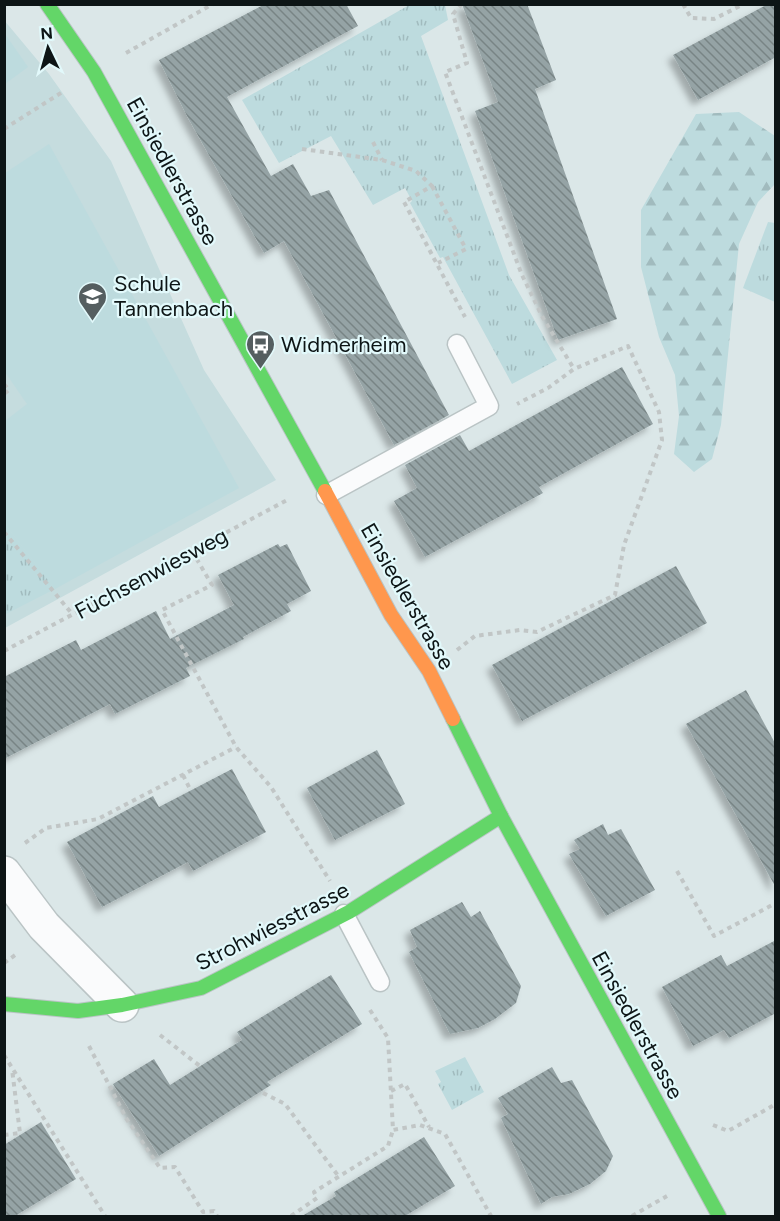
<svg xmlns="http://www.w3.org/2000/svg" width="780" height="1221" viewBox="0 0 780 1221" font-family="Figtree,sans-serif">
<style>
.built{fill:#c5dcde}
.grass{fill:url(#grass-tufts)}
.forest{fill:url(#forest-firs)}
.pitch{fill:#bddbde}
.building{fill:url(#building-back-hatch);filter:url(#shadow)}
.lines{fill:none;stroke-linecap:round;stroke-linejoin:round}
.lane-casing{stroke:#bac4c5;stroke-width:21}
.street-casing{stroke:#bac4c5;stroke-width:36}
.fast-casing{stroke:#bac4c5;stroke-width:16}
.slow-casing{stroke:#bac4c5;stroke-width:16}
.path{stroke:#c1c6c6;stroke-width:4;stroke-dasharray:4.5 4.5;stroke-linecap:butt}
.lane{stroke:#fafbfc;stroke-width:18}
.street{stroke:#fafbfc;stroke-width:33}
.fast{stroke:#63d668;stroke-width:14}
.slow{stroke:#ff974d;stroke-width:14}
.labels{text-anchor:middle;stroke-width:4.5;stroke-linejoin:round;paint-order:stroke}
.street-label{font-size:22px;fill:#0d1516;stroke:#e2f9fb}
.poi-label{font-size:22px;fill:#0d1516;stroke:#e2f9fb;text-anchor:start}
</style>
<defs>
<pattern id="grass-tufts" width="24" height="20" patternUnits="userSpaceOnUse" patternTransform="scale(1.5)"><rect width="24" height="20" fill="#bddbde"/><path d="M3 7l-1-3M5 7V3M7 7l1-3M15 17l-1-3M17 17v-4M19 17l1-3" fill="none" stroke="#a1bbbe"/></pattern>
<pattern id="forest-firs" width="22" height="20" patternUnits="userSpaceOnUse" patternTransform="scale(1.5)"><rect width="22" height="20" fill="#bddbde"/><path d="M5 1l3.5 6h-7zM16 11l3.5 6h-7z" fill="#a1bbbe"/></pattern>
<pattern id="building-back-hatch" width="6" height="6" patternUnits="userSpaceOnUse" patternTransform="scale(1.5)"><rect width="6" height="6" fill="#95a3a5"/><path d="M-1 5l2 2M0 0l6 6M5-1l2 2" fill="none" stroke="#788485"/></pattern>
<filter id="shadow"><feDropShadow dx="-5.5" dy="5.5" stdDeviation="3" flood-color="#0004"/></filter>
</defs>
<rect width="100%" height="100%" fill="#dbe7e8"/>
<!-- built -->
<polygon class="built" points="4,20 49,74 111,161 204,370 276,480 5,628"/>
<!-- grass -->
<g class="grass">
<polygon points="411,4 445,5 448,20 421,36 509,275 557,360 512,384 443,257 440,258 410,203 412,201 405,188 373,205 331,136 279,163 242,100"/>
<polygon points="768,222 775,223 775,302 743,288"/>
<polygon points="5,524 55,589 4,615"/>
<polygon points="465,1057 484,1092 452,1110 438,1084 441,1082 435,1071"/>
</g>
<!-- forest -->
<polygon class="forest" points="739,112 775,136 775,184 758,202 739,244 721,425 712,459 694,472 674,454 679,416 675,375 659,337 641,267 641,210 696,114"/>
<!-- pitch -->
<g class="pitch">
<polygon points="5,34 28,67 5,84 4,84"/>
<polygon points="49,144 239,488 55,589 5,524 5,421 27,404 5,372 5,173"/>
</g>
<!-- building -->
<g class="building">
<polygon points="265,4 346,4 358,26 227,97 271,176 293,164 311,196 329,190 449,415 394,445 284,241 264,253 187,116 159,60"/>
<polygon points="462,4 527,4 556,80 535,89 617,319 558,340 475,111 498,102"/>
<polygon points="768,4 776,4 776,57 698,100 673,55"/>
<polygon points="622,367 653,424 539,487 543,493 425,557 394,501 417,488 405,465 460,435 469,451"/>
<polygon points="278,544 280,547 287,544 311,591 287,604 291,611 243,637 244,639 186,668 190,676 115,714 110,704 4,759 4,677 76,640 81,650 156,611 170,639 234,605 218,575"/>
<polygon points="676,566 707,623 522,721 492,665"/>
<polygon points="746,690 776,745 776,888 686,724"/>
<polygon points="377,750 405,804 335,840 307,788"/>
<polygon points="232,769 266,832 193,871 188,862 102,907 67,842 153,796 159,807"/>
<polygon points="603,824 608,835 621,829 655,890 606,916 569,854 580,849 574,840"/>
<polygon points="462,902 471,917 480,911 521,986 516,1003 495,1019 478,1028 450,1034 409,952 417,947 410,930"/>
<polygon points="776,940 776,1013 729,1038 724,1030 693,1046 662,987 721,955 727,966"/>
<polygon points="331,975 362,1024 267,1082 271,1085 159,1156 113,1084 154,1059 170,1085 242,1040 237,1032"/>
<polygon points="552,1067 561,1083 572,1080 613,1156 606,1171 590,1184 569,1194 552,1197 541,1204 501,1118 508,1114 498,1098"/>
<polygon points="41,1122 76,1179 15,1216 4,1216 4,1145"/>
<polygon points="424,1137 455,1186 405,1216 302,1216 336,1196 334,1192"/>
</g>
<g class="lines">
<defs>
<g id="lane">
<polyline points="326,495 489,406 457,344"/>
<polyline points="344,914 380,982"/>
</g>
<polyline id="street" points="4,873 44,926 122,1005"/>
<g id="fast">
<polyline points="47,4 94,72 325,491"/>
<polyline points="453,719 501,816 719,1216"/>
<polyline points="4,1004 78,1011 122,1005 201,988 349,912 501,816"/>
</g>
<polyline id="slow" points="325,491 391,615 429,671 453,719"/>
</defs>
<!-- lane casing -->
<use href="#lane" class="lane-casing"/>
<!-- street casing -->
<use href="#street" class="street-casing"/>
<!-- fast casing -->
<use href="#fast" class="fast-casing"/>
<!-- slow casing -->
<use href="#slow" class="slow-casing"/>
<!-- path -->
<g class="path">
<polyline points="462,4 453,14 467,63 445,72 522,275 543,318 574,369 548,388 517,404"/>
<polyline points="683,4 691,18 714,19 744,4"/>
<polyline points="126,53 213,4"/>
<polyline points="4,129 64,91"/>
<polyline points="373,142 382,160"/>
<polyline points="302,149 382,160 416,171 432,186 404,202 465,317"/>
<polyline points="432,186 466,249 438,263"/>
<polyline points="4,384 9,390 4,394"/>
<polyline points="4,532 73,615"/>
<polyline points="192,551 212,585 162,610 236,747 271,787 330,881"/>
<polyline points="457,650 475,636 520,630 537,632 615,595 624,545 662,440 659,412 628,346 574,369"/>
<polyline points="4,651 289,499"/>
<polyline points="183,775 191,791"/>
<polyline points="25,843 46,828 98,819 236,747"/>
<polyline points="677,871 714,936 776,903"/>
<polyline points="4,963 18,953"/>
<polyline points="370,1010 388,1038 393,1130 420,1125 445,1134 491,1216"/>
<polyline points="160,1035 200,1066"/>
<polyline points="89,1046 126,1118 160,1168 175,1167 203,1212 214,1211 217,1216"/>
<polyline points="4,1055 105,1216"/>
<polyline points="391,1091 405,1084 429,1127"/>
<polyline points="263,1093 285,1104 339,1177"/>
<polyline points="713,1125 728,1131 776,1104"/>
<polyline points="4,1135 20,1133 12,1069"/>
<polyline points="291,1216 317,1198 314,1192 388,1146 393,1130"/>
<polyline points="632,1216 667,1196"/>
</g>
<!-- lane -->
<use href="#lane" class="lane"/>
<!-- street -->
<use href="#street" class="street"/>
<!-- fast -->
<use href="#fast" class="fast"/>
<!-- slow -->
<use href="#slow" class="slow"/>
</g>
<!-- icons -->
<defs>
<symbol id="school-pin" viewBox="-11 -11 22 30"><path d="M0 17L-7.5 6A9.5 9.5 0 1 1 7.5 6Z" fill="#555e60" stroke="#e2f9fb"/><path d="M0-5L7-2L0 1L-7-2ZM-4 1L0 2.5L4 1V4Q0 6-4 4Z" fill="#fff"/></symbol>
<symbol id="bus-pin" viewBox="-11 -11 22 30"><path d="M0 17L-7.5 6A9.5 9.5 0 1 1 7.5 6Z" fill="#555e60" stroke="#e2f9fb"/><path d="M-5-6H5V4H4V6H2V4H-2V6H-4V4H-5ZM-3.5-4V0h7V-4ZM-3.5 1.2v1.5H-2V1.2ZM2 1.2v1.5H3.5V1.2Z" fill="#fff"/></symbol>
</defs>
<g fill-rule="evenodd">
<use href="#school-pin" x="76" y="280" width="33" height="45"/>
<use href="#bus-pin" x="244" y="328" width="33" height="45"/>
</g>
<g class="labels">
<!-- street labels -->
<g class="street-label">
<text transform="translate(173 171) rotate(61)" y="8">Einsiedlerstrasse</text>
<text transform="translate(151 573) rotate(-28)" y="8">Füchsenwiesweg</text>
<text transform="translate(408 596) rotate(60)" y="8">Einsiedlerstrasse</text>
<text transform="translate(272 926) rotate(-27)" y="8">Strohwiesstrasse</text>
<text transform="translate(638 1025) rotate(61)" y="8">Einsiedlerstrasse</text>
</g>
<!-- poi labels -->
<g class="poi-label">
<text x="114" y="291">Schule<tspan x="114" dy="25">Tannenbach</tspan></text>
<text x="281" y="352">Widmerheim</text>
</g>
</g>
<!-- border -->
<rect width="780" height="1221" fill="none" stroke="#0d1516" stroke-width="12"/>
<!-- north arrow -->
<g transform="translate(48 48) rotate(355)" stroke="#e2f9fb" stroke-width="4.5" paint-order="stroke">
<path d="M0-4.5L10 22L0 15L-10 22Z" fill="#0d1516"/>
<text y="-9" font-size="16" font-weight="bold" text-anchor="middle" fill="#0d1516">N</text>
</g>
</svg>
